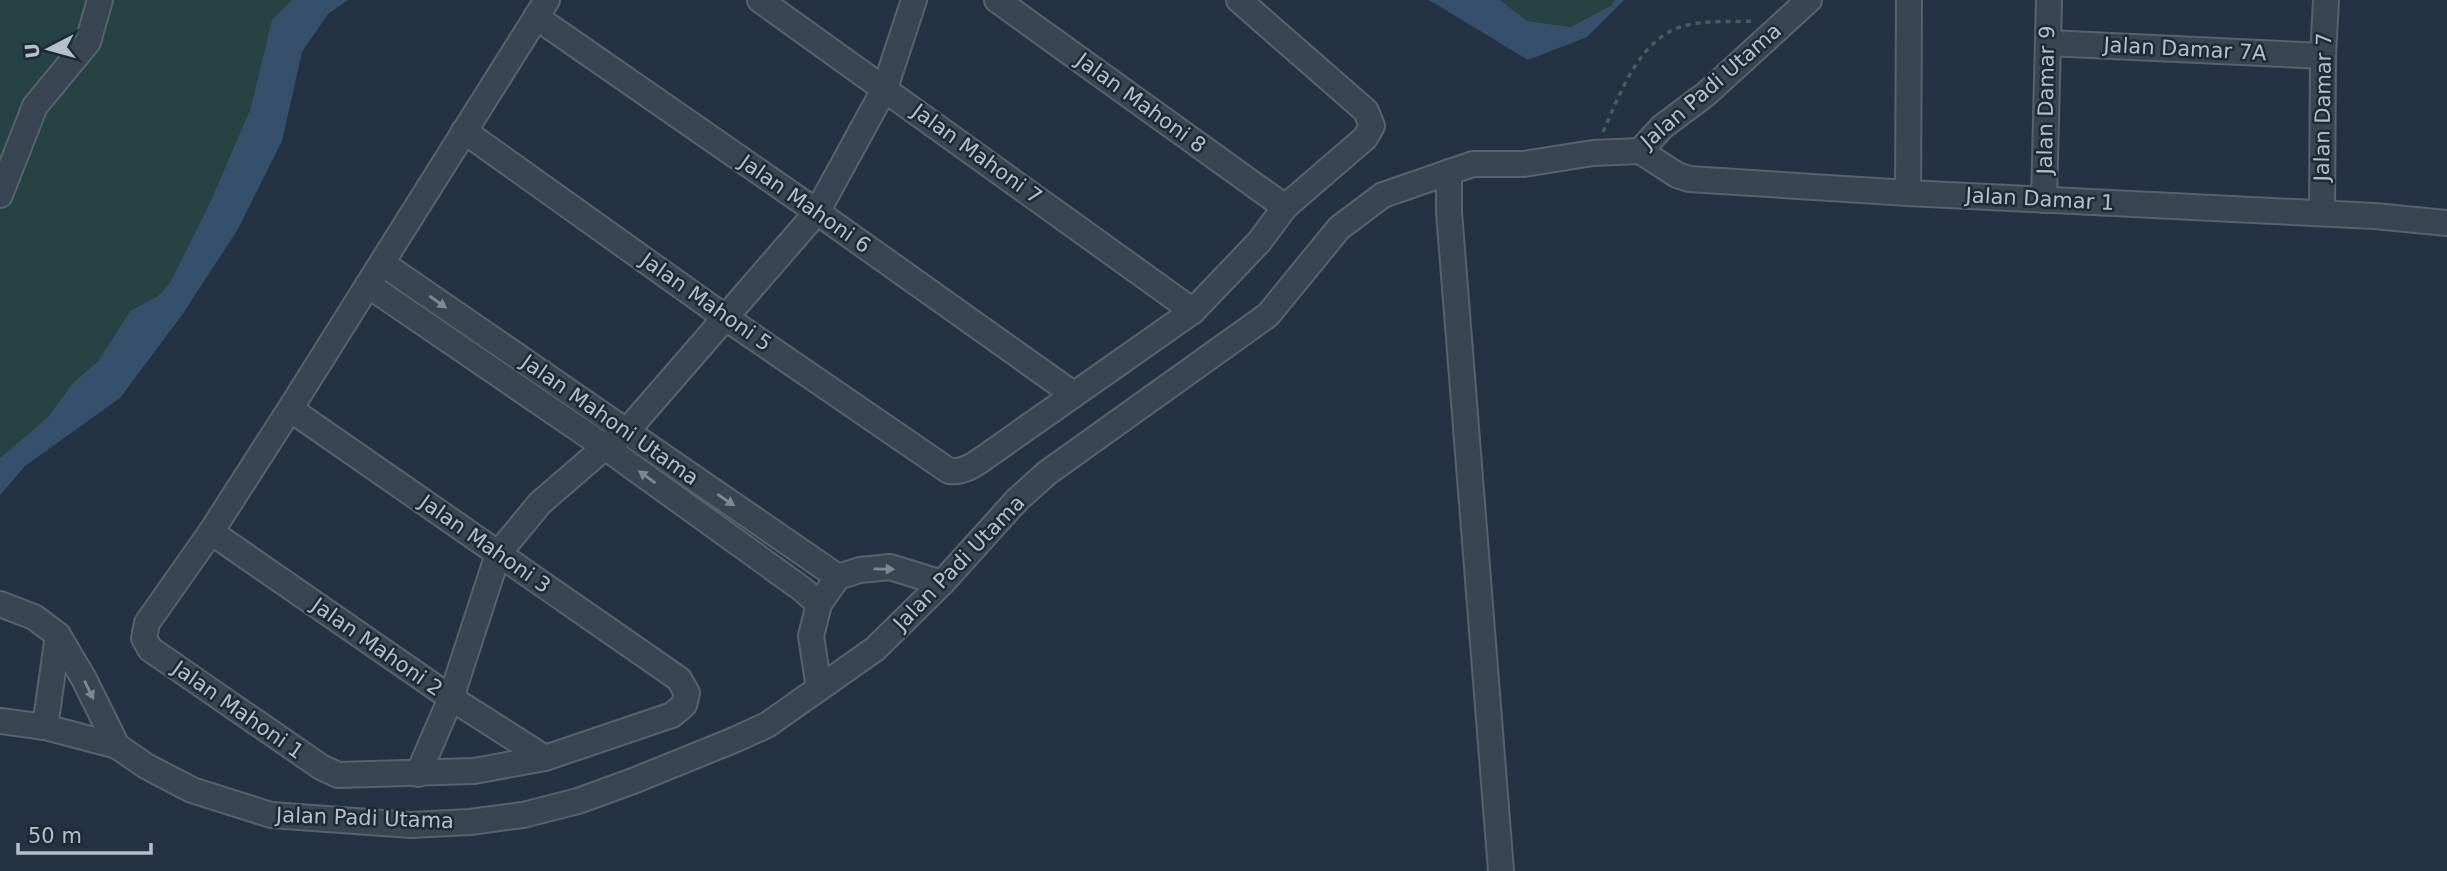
<svg xmlns="http://www.w3.org/2000/svg" width="2447" height="871" viewBox="0 0 2447 871" font-family="'DejaVu Sans',sans-serif">
<style>
.green{fill:#264243}
.water{fill:#36506b}
.lines{fill:none;stroke-linecap:round;stroke-linejoin:round}
.minor-casing{stroke:#56636f;stroke-width:28}
.path{stroke:#445f60;stroke-width:3.5;stroke-dasharray:5 5;stroke-linecap:butt}
.minor{stroke:#384552;stroke-width:24}
.oneway{fill:#7d8995}
.labels{text-anchor:middle;stroke-width:5;stroke-linejoin:round;paint-order:stroke}
.street-label{font-size:21px;fill:#b5c0cc;stroke:#1d2a37}
</style>
<rect width="100%" height="100%" fill="#243343"/>
<!-- green -->
<g class="green">
<polygon points="0,0 292,0 272,20 250,110 208,207 170,283 158,296 130,311 99,360 72,384 48,417 0,458"/>
<polygon points="1500,0 1615,0 1612,5 1571,27 1527,21"/>
</g>
<!-- water -->
<g class="water">
<polygon points="292,0 348,0 328,14 302,52 282,141 238,229 182,315 120,398 25,466 0,495 0,458 48,417 72,384 99,360 130,311 158,296 170,283 208,207 250,110 272,20"/>
<polygon points="1429,0 1500,0 1527,21 1571,27 1612,5 1615,0 1624,0 1587,37 1528,60"/>
</g>
<g class="lines">
<defs>
<g id="minor">
<polyline points="760,0 1193,311"/>
<polyline points="997,0 1285,207"/>
<polyline points="536,17 817,212 1073,394"/>
<polyline points="2048,43 2323,56"/>
<path d="M 464,131 L 726,318 L 949,471 C 966,473 978,462 991,453 L 1193,311 L 1259,242 L 1285,207 L 1365,138 L 1372,126 L 1366,111 L 1239,0"/>
<polyline points="1640,151 1677,175 1689,179 1908,193 2375,216 2447,223"/>
<polyline points="1449,172 1449,212 1501,871"/>
<polyline points="1908,193 1909,0"/>
<polyline points="0,195 35,106 88,42 100,0"/>
<polyline points="2044,200 2049,0"/>
<polyline points="2322,213 2323,56 2326,0"/>
<polyline points="382,263 838,577"/>
<polyline points="368,285 605,447 802,589 819,604"/>
<polyline points="290,409 679,679 687,693 684,705 672,715 545,758 474,771 338,775 321,767 150,649 144,638 147,623 211,532 290,409 547,0"/>
<polyline points="211,532 451,698 545,758"/>
<polyline points="0,604 34,617 58,635 84,679 117,746"/>
<polyline points="819,688 811,636 819,604 838,577 860,570 890,567 942,583"/>
<polyline points="0,721 45,727 117,746 146,766 192,790 271,815 411,825 470,822 523,815 578,801 633,781 734,740 767,725 875,649 942,583 1017,500 1047,473 1268,315 1339,228 1383,195 1473,164 1524,164 1593,153 1640,151 1662,127 1706,94 1809,0"/>
<polyline points="45,727 58,635"/>
<polyline points="418,774 451,698 498,554 540,503 605,447 626,432 817,212 885,88 914,0"/>
</g>
</defs>
<!-- minor casing -->
<use href="#minor" class="minor-casing"/>
<!-- path -->
<path class="path" d="M 1603,132 C 1620,94 1639,38 1684,26 C 1704,20 1734,22 1755,21"/>
<!-- minor -->
<use href="#minor" class="minor"/>
</g>
<!-- one-way arrows -->
<defs><path id="oneway-solid" d="M-6-.8H1V-3.2L6.5 0L1 3.2V.8H-6Z" transform="scale(1.75)"/></defs>
<g class="oneway">
<use href="#oneway-solid" transform="translate(438 302) rotate(35)"/>
<use href="#oneway-solid" transform="translate(647 477) rotate(-144)"/>
<use href="#oneway-solid" transform="translate(726 500) rotate(34)"/>
<use href="#oneway-solid" transform="translate(884 569) rotate(1)"/>
<use href="#oneway-solid" transform="translate(89 690) rotate(64)"/>
</g>
<g class="labels">
<!-- street labels -->
<g class="street-label">
<text transform="translate(2185 49) rotate(3)" y="7">Jalan Damar 7A</text>
<text transform="translate(1711 86) rotate(-41)" y="7">Jalan Padi Utama</text>
<text transform="translate(2046 100) rotate(-89)" y="7">Jalan Damar 9</text>
<text transform="translate(1141 103) rotate(36)" y="7">Jalan Mahoni 8</text>
<text transform="translate(2323 107) rotate(-89)" y="7">Jalan Damar 7</text>
<text transform="translate(977 154) rotate(36)" y="7">Jalan Mahoni 7</text>
<text transform="translate(2040 199) rotate(3)" y="7">Jalan Damar 1</text>
<text transform="translate(805 204) rotate(35)" y="7">Jalan Mahoni 6</text>
<text transform="translate(706 302) rotate(35)" y="7">Jalan Mahoni 5</text>
<text transform="translate(610 420) rotate(35)" y="7">Jalan Mahoni Utama</text>
<text transform="translate(485 544) rotate(35)" y="7">Jalan Mahoni 3</text>
<text transform="translate(959 563) rotate(-46)" y="7">Jalan Padi Utama</text>
<text transform="translate(377 647) rotate(35)" y="7">Jalan Mahoni 2</text>
<text transform="translate(238 710) rotate(35)" y="7">Jalan Mahoni 1</text>
<text transform="translate(365 818) rotate(2)" y="7">Jalan Padi Utama</text>
</g>
</g>
<!-- north arrow -->
<g transform="translate(49 49) rotate(264)" stroke="#1d2a37" stroke-width="5" paint-order="stroke">
<path d="M0-5L12 26L0 18L-12 26Z" fill="#b5c0cc"/>
<text y="-10" font-size="19" font-weight="bold" text-anchor="middle" fill="#b5c0cc">U</text>
</g>
<!-- scale -->
<path d="M18 843v10h133v-10" fill="none" stroke="#b5c0cc" stroke-width="3.5"/>
<text x="28" y="843" font-size="21" fill="#b5c0cc" stroke="#1d2a37" stroke-width="5" paint-order="stroke">50 m</text>
</svg>
